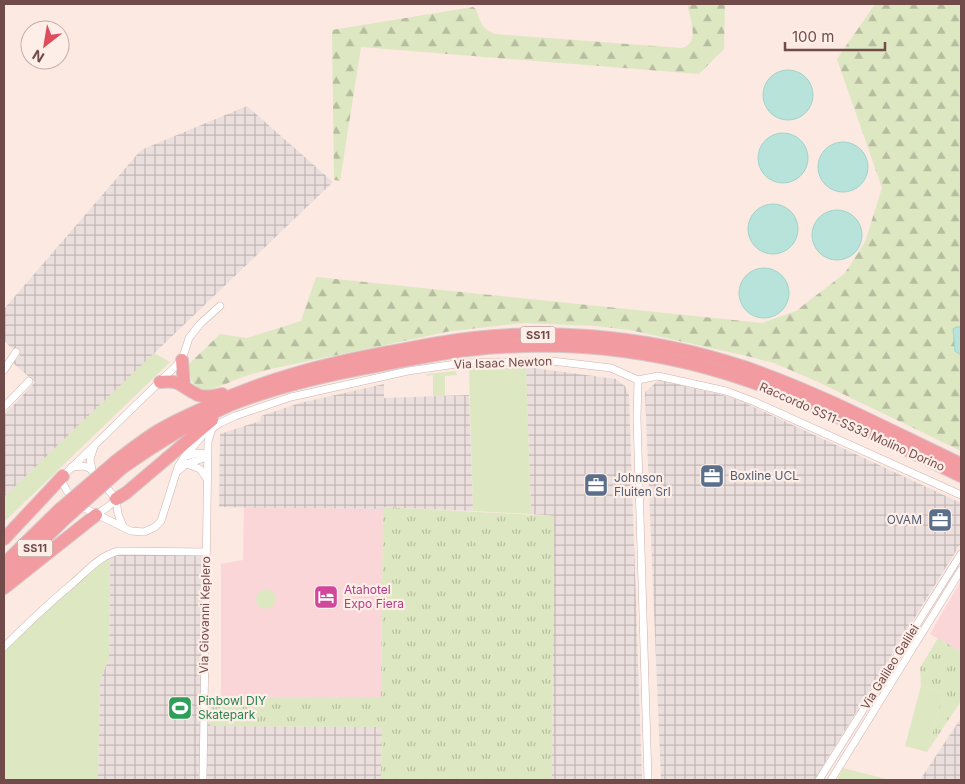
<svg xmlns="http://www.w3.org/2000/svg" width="965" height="784" viewBox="0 0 965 784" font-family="Inter,sans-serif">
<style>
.commercial{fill:#fbd6d8}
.industrial{fill:url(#industrial-grid)}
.green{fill:#dde7c2}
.forest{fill:url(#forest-firs)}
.park{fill:url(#park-tufts)}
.water{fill:#b8e3db;stroke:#9fd4cb}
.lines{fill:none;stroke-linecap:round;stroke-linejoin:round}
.street-casing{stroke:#cfb3af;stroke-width:8}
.highway-casing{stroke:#d4c9c9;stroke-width:14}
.street{stroke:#fff;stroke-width:7}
.highway{stroke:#f29ca2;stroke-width:12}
.highway-bridge-casing{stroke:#d4c9c9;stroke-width:14;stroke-linecap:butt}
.highway-bridge{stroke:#f29ca2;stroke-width:12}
.labels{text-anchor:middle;stroke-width:4.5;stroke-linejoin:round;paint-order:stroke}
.shield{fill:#feeee8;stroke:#9b7c79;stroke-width:1}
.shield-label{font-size:11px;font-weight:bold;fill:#714b4a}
.street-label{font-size:12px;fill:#714b4a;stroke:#feeee8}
.service-label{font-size:12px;fill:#4e5e75;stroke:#feeee8;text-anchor:start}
.hotel-label{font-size:12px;fill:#b23c85;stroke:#feeee8;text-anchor:start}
.leisure-label{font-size:12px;fill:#27864d;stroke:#feeee8;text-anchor:start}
</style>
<defs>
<pattern id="industrial-grid" width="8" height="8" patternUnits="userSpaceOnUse" patternTransform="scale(1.25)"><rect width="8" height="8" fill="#eadfdd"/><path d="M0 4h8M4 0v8" fill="none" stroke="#c2b7b5"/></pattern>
<pattern id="forest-firs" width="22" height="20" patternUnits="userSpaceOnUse" patternTransform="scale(1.25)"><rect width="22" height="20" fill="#dde7c2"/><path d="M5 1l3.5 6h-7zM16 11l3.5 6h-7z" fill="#b8bda0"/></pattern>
<pattern id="park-tufts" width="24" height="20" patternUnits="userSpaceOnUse" patternTransform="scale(1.25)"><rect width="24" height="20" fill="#dde7c2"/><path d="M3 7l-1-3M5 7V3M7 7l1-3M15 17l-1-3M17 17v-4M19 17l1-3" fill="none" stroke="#b8bda0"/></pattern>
</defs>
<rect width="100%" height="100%" fill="#fbe9e2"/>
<!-- commercial -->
<g class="commercial">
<polygon points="244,507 383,509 381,698 221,698 221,564 243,560"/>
<polygon points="960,582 961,582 961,652 930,634"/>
</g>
<!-- industrial -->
<g class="industrial">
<polygon points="247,106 333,182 4,497 4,414 13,406 35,382 13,363 20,355 4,341 4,309 141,150"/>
<polygon points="526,367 616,379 625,386 629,395 642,780 552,780 554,516 531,514"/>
<polygon points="659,380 726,396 743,402 961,503 961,543 814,780 661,780 645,392"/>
<polygon points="384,384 384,398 469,395 473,511 383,507 383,509 219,507 220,434 260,421 261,416 300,403"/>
<polygon points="206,552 205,698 211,698 210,726 382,727 381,780 98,780 100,680 109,658 110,554"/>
<polygon points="961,718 961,780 920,780"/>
</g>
<!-- green -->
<g class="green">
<polygon points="154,353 170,362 4,522 4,497"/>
<polygon points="526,367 531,514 473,511 469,369"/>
<polygon points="456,371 457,375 445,376 445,396 433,396 433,375 427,376 427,374"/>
<polygon points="110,554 109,658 100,680 98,780 4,780 4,647"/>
<circle cx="266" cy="599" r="10"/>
<polygon points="921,686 944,692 927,752 905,746"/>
<polygon points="843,768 890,780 837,780"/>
</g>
<!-- forest -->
<g class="forest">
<path d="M 689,4 L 725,4 L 724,49 L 699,74 L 361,47 L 340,181 L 334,180 L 332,30 L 473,7 L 476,9 C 480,22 482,29 495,34 L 681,48 C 700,44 691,22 688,7 Z"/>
<path d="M 875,4 L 961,4 L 961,451 L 816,381 L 774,363 L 747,356 L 630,330 L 595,326 L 525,323 L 451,331 L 266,370 C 257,373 248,375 240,378 C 217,387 190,404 189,364 L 220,334 L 247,338 L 301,321 L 316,277 L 762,323 L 796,311 L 845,273 L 865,242 L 882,188 L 837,59 Z"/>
</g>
<!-- park -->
<g class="park">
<polygon points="383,507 554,516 552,780 381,780 382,727 210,726 211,698 381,697"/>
<polygon points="938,638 961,652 961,701 927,752 944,692 921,686 920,668"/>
</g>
<!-- water -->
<g class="water">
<circle cx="788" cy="95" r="25"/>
<circle cx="783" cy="158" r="25"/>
<circle cx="843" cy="167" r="25"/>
<circle cx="773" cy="229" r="25"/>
<circle cx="837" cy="235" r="25"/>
<circle cx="764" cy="293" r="25"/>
<polygon points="956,327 961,327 961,355 955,351 953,329"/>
</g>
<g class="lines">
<defs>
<g id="street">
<polyline points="220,306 200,324 189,338 182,360 63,476 62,482 67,491 84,508 131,531 144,532 155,527 161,521 178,467 185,456 203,435 220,423 235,416 291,397 408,371 463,363 552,361 611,368 638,380 637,418 648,780"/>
<polyline points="4,370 16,352"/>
<polyline points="638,380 658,376 726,391 755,402 961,495"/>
<polyline points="4,407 29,381"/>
<polyline points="186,456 197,453 207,454"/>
<polyline points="187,464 200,469 207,479"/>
<polyline points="72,467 84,466 91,469 116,499 109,506 96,515"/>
<polyline points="92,470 90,459 94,447"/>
<polyline points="179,470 186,464 207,457"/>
<polyline points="116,499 118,514 123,526"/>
<path d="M 4,647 C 26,625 48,604 72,584 C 86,572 100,555 119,551 L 206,552"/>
<polyline points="203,780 208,441 212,429"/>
<polyline points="819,780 961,554"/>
<polyline points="831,780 961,570"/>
</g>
<g id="highway">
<polyline points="182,360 184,386"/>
<path d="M 160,382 C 181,379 182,388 198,395 C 206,398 214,396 222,394"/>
<path d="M 116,461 C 129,451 142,441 156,432 C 172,422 191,414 208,406 C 268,378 325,364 389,352 C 417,347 445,341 473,338 C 562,328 658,338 744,367 C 818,392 891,431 961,464"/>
<path d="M 122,468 C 156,444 191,422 230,405 C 277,386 326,375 376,366 C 406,360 437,354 468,350 C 548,341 630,347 707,368 C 796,392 879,437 961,476"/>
<polyline points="116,499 126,493 212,420"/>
<polyline points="4,539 63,476"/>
<polyline points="4,564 59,510"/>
<polyline points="4,578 67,517"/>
<polyline points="4,588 96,515"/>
</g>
</defs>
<!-- street casing -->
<use href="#street" class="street-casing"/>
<!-- highway casing -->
<use href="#highway" class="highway-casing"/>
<!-- street -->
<use href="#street" class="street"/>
<!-- highway -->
<use href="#highway" class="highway"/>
<defs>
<g id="highway-bridge">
<polyline points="59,510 116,461"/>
<polyline points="67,517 122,468"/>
</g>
</defs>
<!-- highway-bridge casing -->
<use href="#highway-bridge" class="highway-bridge-casing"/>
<!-- highway-bridge -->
<use href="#highway-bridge" class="highway-bridge"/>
</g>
<!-- icons -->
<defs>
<symbol id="office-square" viewBox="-11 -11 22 22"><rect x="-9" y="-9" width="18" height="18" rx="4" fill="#5c6f8a" stroke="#feeee8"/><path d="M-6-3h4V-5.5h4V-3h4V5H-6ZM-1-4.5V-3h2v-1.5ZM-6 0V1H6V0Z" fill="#fff"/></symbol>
<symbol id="hotel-square" viewBox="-11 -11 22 22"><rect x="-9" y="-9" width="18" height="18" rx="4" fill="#d1479c" stroke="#feeee8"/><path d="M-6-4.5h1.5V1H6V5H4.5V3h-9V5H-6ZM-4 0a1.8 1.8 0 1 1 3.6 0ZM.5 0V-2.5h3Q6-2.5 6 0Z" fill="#fff"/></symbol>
<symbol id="stadium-square" viewBox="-11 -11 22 22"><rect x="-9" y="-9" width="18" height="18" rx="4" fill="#2e9e5b" stroke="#feeee8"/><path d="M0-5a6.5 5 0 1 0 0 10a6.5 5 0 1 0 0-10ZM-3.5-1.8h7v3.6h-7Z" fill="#fff"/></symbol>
</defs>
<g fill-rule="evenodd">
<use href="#office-square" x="698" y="462" width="28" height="28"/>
<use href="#office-square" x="582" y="471" width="28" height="28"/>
<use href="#office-square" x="926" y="506" width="28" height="28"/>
<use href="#hotel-square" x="312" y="583" width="28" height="28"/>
<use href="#stadium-square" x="166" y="694" width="28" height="28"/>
</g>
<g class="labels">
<!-- shield labels -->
<g class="shield">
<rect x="520.5" y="326.5" width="35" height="17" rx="4"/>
<rect x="17.5" y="539.5" width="35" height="17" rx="4"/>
</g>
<g class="shield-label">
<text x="538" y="339">SS11</text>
<text x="35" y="552">SS11</text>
</g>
<!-- street labels -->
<g class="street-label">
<text transform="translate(503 363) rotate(-2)" y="4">Via Isaac Newton</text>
<text transform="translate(852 427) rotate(24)" y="4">Raccordo SS11-SS33 Molino Dorino</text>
<text transform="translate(205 615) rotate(-89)" y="4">Via Giovanni Keplero</text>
<text transform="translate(890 667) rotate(-58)" y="4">Via Galileo Galilei</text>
</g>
<!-- service labels -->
<g class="service-label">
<text x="730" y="480">Boxline UCL</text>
<text x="614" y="482">Johnson<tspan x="614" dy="14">Fluiten Srl</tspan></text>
<text x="922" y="524" text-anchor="end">OVAM</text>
</g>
<!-- hotel labels -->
<g class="hotel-label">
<text x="344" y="594">Atahotel<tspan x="344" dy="14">Expo Fiera</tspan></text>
</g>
<!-- leisure labels -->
<g class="leisure-label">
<text x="198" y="705">Pinbowl DIY<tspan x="198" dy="14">Skatepark</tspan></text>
</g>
</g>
<!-- border -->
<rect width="965" height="784" fill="none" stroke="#714b4a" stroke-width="10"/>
<!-- north arrow -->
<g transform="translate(45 45) rotate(211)"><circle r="24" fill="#feeee8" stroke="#c6ada9"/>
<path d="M0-4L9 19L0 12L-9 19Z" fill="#df4d5d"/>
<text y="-8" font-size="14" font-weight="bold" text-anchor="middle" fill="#714b4a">N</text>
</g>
<!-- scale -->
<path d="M785 42v8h100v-8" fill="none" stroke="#714b4a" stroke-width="2.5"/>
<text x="792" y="42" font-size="15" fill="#714b4a" stroke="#feeee8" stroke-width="4" paint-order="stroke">100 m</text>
</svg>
